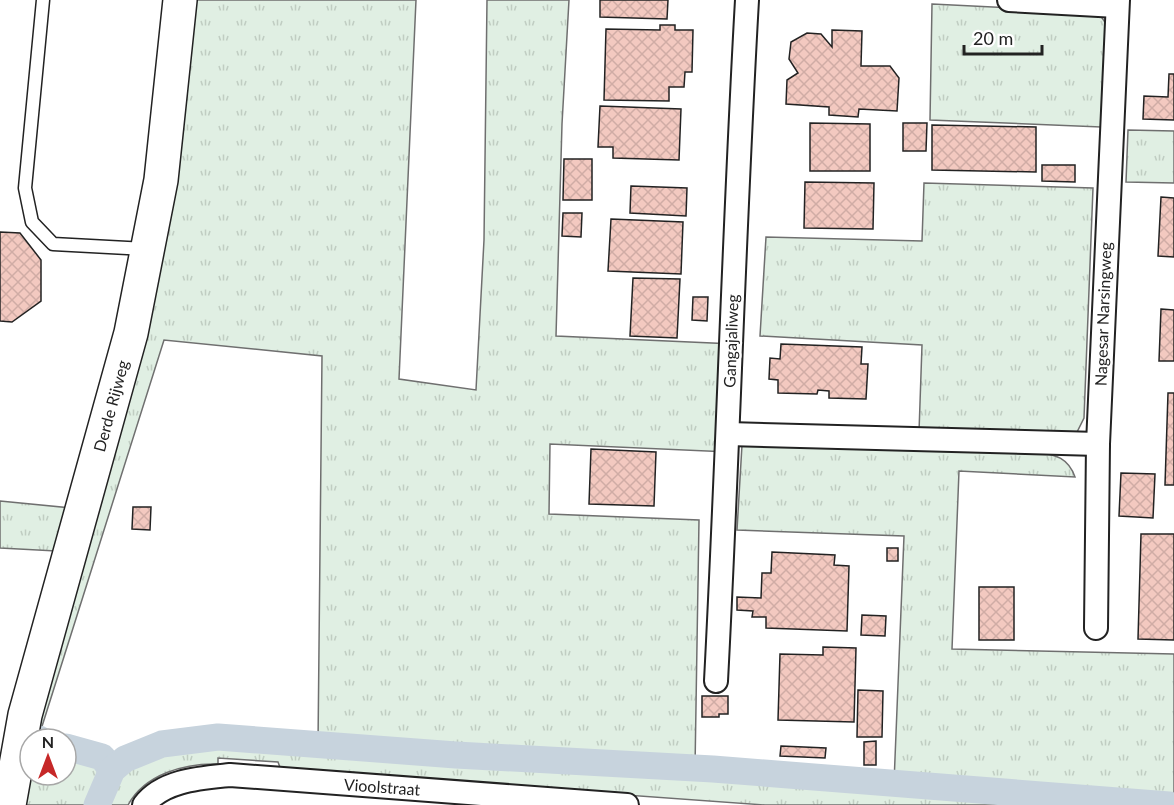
<svg xmlns="http://www.w3.org/2000/svg" width="1174" height="805" viewBox="0 0 1174 805" font-family="Lato,sans-serif">
<style>
.grass{fill:url(#grass-tufts);stroke:#6f6f6f;stroke-width:1.5}
.lines{fill:none;stroke-linecap:round;stroke-linejoin:round}
.canal{stroke:#c7d3dd;stroke-width:27}
.building{fill:url(#building-cross-hatch);stroke:#222;stroke-width:1.5}
.lane-casing{stroke:#222;stroke-width:15}
.street-casing{stroke:#222;stroke-width:26}
.secondary-casing{stroke:#222;stroke-width:36}
.lane{stroke:#fff;stroke-width:12}
.street{stroke:#fff;stroke-width:22}
.secondary{stroke:#fff;stroke-width:33}
.labels{text-anchor:middle;stroke-width:4.5;stroke-linejoin:round;paint-order:stroke}
.street-label{font-size:16px;fill:#222;stroke:#fff}
</style>
<defs>
<pattern id="grass-tufts" width="24" height="20" patternUnits="userSpaceOnUse" patternTransform="scale(1.5)"><rect width="24" height="20" fill="#e0efe3"/><path d="M3 7l-1-3M5 7V3M7 7l1-3M15 17l-1-3M17 17v-4M19 17l1-3" fill="none" stroke="#c0cdc2"/></pattern>
<pattern id="building-cross-hatch" width="8" height="8" patternUnits="userSpaceOnUse" patternTransform="scale(1.5)"><rect width="8" height="8" fill="#f3c9c0"/><path d="M0 0l8 8M0 8l8-8" fill="none" stroke="#d0aca5"/></pattern>
</defs>
<rect width="100%" height="100%" fill="#fff"/>
<!-- grass -->
<g class="grass">
<path d="M 190,0 L 416,0 L 399,379 L 476,390 L 484,240 L 487,0 L 569,0 L 562,124 L 556,336 L 734,344 L 729,452 L 550,444 L 549,514 L 699,520 L 695,768 L 894,783 L 904,536 L 737,530 L 742,445 L 1036,451 C 1055,455 1068,457 1075,477 L 959,471 L 952,649 L 1174,654 L 1174,805 L 765,805 L 281,770 L 278,762 L 218,758 L 218,764 C 185,763 145,774 128,805 L 20,805 L 30,775 L 66,775 L 66,747 L 102,757 L 112,770 C 170,721 250,745 318,744 L 322,356 L 164,340 L 38,739 L 37,715 Z"/>
<polygon points="932,4 1092,12 1100,15 1107,25 1101,127 930,120"/>
<polygon points="1128,130 1174,131 1174,183 1126,182"/>
<polygon points="924,183 1093,188 1084,418 1077,432 1060,437 919,432 922,345 760,336 766,237 922,241"/>
<polygon points="0,501 71,508 56,551 0,548"/>
</g>
<g class="lines">
<!-- canal -->
<g class="canal">
<polyline points="38,739 39,739"/>
<polyline points="66,747 102,757 112,770"/>
<polyline points="97,805 112,770 125,759 162,744 218,737 456,755 713,769 1169,805"/>
</g>
</g>
<!-- building -->
<g class="building">
<polygon points="600,0 668,0 667,19 600,17"/>
<polygon points="660,25 675,25 675,30 693,30 692,72 685,72 684,87 669,87 669,101 604,100 606,29 660,30"/>
<polygon points="832,30 862,31 861,66 890,66 899,78 897,111 859,109 858,117 829,115 829,107 786,104 787,80 798,73 789,59 791,42 807,33 821,34 832,47"/>
<polygon points="1169,74 1174,74 1174,120 1143,119 1144,96 1168,97"/>
<polygon points="600,106 681,109 679,160 613,158 613,147 598,147"/>
<polygon points="810,123 870,124 870,171 810,171"/>
<polygon points="903,123 927,123 926,151 903,151"/>
<polygon points="932,125 1036,127 1036,172 932,170"/>
<polygon points="564,159 592,159 592,200 563,200"/>
<polygon points="1042,165 1075,165 1075,182 1042,181"/>
<polygon points="805,182 874,183 873,229 804,228"/>
<polygon points="631,186 687,188 686,216 630,213"/>
<polygon points="1161,197 1174,198 1174,257 1158,256"/>
<polygon points="563,213 582,213 581,237 562,236"/>
<polygon points="611,219 683,222 681,274 608,271"/>
<polygon points="0,232 20,233 41,260 41,301 12,322 0,321"/>
<polygon points="633,278 680,279 677,338 630,336"/>
<polygon points="693,297 708,297 707,321 692,320"/>
<polygon points="1161,309 1174,310 1174,361 1159,361"/>
<polygon points="781,344 862,347 861,364 868,364 866,399 829,398 829,391 818,390 817,394 778,393 778,380 769,379 770,358 780,359"/>
<polygon points="1168,393 1174,393 1174,485 1165,485"/>
<polygon points="591,449 656,452 654,506 589,504"/>
<polygon points="1121,473 1155,474 1153,518 1119,516"/>
<polygon points="133,507 151,507 150,530 132,529"/>
<polygon points="1141,534 1174,534 1174,640 1138,639"/>
<rect x="887" y="548" width="11" height="13"/>
<polygon points="772,552 835,555 834,565 849,566 847,631 766,628 766,617 752,617 753,611 737,610 737,597 761,598 762,573 771,573"/>
<rect x="979" y="587" width="35" height="53"/>
<polygon points="862,615 886,616 885,636 861,635"/>
<polygon points="823,647 856,648 854,722 778,720 780,654 823,655"/>
<polygon points="858,690 883,691 882,737 857,737"/>
<polygon points="702,696 728,696 728,714 719,714 719,717 702,717"/>
<polygon points="876,741 876,765 864,765 864,742"/>
<polygon points="781,746 826,748 825,758 780,756"/>
</g>
<g class="lines">
<defs>
<polyline id="lane" points="43,0 25,188 32,222 53,244 146,249"/>
<g id="street">
<polyline points="1009,0 1117,6"/>
<polyline points="728,434 1098,444"/>
<polyline points="1096,628 1098,444 1118,0"/>
<path d="M 716,681 C 728,454 734,227 747,0"/>
<path d="M 144,805 C 163,780 201,778 230,775 L 627,805"/>
</g>
<polyline id="secondary" points="9,805 25,715 131,333 161,180 180,0"/>
</defs>
<!-- lane casing -->
<use href="#lane" class="lane-casing"/>
<!-- street casing -->
<use href="#street" class="street-casing"/>
<!-- secondary casing -->
<use href="#secondary" class="secondary-casing"/>
<!-- lane -->
<use href="#lane" class="lane"/>
<!-- street -->
<use href="#street" class="street"/>
<!-- secondary -->
<use href="#secondary" class="secondary"/>
</g>
<g class="labels">
<!-- street labels -->
<g class="street-label">
<text transform="translate(1103 314) rotate(-88)" y="6">Nagesar Narsingweg</text>
<text transform="translate(731 341) rotate(-88)" y="6">Gangajaliweg</text>
<text transform="translate(111 406) rotate(-75)" y="6">Derde Rijweg</text>
<text transform="translate(382 787) rotate(4)" y="6">Vioolstraat</text>
</g>
</g>
<!-- north arrow -->
<g transform="translate(48 757)"><circle r="28" fill="#ffffff" stroke="#a7a7a7" stroke-width="1.5"/>
<path d="M0-4.5L10 22L0 15L-10 22Z" fill="#c62828"/>
<text y="-9" font-size="16" font-weight="bold" text-anchor="middle" fill="#222222">N</text>
</g>
<!-- scale -->
<path d="M964 45v9h78v-9" fill="none" stroke="#222222" stroke-width="3"/>
<text x="973" y="45" font-size="18" fill="#222222" stroke="#ffffff" stroke-width="4.5" paint-order="stroke">20 m</text>
</svg>
